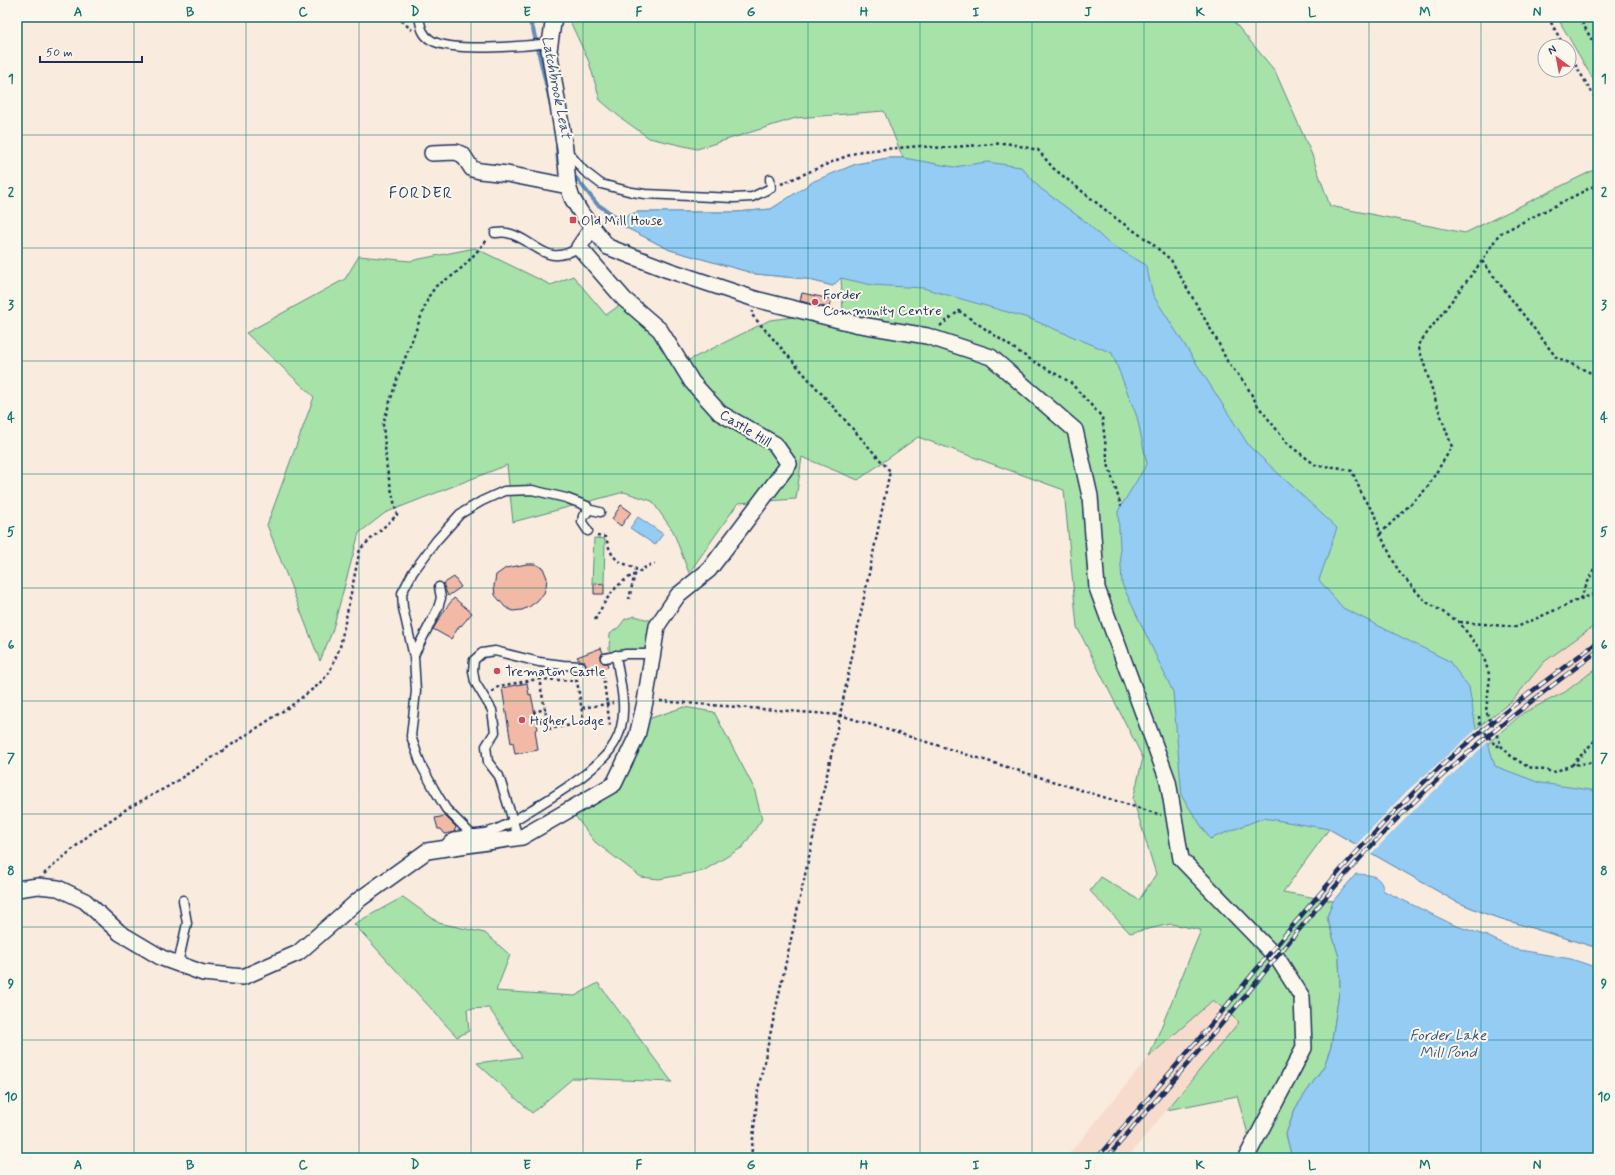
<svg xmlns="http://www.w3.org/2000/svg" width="1615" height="1175" viewBox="0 0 1615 1175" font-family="Mynerve,sans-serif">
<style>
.built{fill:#f7dccd}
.green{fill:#a7e2a8;stroke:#618883}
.water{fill:#94ccf3;stroke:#648db7}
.pier{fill:#f9ebde}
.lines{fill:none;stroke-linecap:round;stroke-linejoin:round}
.stream{stroke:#648db7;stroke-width:4}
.building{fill:#f2baa6;stroke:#1b2f5e}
.lane-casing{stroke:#1b2f5e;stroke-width:11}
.street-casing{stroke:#1b2f5e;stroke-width:18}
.path{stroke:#1b2f5e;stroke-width:2.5;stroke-dasharray:3 3;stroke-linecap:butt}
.lane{stroke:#fbf7ec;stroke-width:8}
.street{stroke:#fbf7ec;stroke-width:15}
.rail-casing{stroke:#1b2f5e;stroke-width:4.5}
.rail{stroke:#fbf7ec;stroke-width:3;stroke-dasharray:9;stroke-linecap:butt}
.grid{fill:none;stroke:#0f766e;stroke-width:1;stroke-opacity:0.55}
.poi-dot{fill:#d1495b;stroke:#fbf7ec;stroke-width:1.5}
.labels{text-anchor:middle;stroke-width:4;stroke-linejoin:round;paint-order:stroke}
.poi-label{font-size:14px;fill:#1b2f5e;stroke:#fbf7ec;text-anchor:start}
.street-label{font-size:14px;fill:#1b2f5e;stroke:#fbf7ec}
.water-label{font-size:15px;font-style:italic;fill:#395683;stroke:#fbf7ec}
.quarter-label{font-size:16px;letter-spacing:1px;fill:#1b2f5e;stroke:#fbf7ec}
.neatline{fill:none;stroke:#0f766e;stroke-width:1.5}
.grid-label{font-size:13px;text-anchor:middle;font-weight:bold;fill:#0f766e}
</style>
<rect width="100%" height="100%" fill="#f9ebde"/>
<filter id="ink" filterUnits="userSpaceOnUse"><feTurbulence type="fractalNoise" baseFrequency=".025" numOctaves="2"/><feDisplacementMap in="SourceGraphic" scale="8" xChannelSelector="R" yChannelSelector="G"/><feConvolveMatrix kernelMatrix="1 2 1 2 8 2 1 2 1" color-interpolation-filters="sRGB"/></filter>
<g filter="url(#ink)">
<!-- built -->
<g class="built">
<polygon points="1598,623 1598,668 1565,692 1523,713 1513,700 1544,662"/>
<polygon points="1213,1000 1240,1022 1127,1158 1066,1158 1149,1057"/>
</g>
<!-- green -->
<g class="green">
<polygon points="568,17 1230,17 1275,71 1312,155 1330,206 1465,233 1598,168 1598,623 1544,662 1513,700 1476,729 1488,743 1523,713 1565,692 1598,667 1598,948 1489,915 1455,901 1329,829 1283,892 1333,901 1327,917 1339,957 1340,986 1331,1047 1324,1066 1295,1109 1286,1134 1292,1158 1255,1158 1237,1096 1167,1110 1239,1022 1213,1000 1149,1057 1201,930 1171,924 1130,933 1090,891 1101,877 1139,900 1156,874 1133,799 1143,758 1077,627 1064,490 918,437 858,480 802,457 796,499 738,503 689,573 673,531 652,501 624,492 513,522 507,465 385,513 359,533 332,632 320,661 267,525 314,397 246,333 345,279 359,256 410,261 475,248 551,285 573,276 606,315 624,302 681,364 770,320 843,311 841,278 833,286 806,279 756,274 670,250 619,224 619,219 637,212 737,212 771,209 814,182 856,164 888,158 903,158 884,111 796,118 697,149 649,138 621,118 600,100 589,62"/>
<polygon points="1557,17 1598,17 1598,88"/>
<polygon points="594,538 605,539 604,584 592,583"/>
<polygon points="635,616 652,621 650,651 611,654 609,649 610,634 619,627 625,619"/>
<polygon points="684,707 714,712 754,788 762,819 743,847 703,871 659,879 641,877 595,842 569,808 611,782 645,720"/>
<polygon points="403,897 439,923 485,933 510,955 496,991 575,996 598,983 672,1082 573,1078 532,1113 477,1063 522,1057 489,1008 467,1009 469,1031 457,1037 354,924"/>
</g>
<!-- water -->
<g class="water">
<polygon points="888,158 904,158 954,167 987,162 1021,167 1040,188 1086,222 1107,242 1146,265 1153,295 1249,446 1337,528 1319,580 1343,608 1449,661 1469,687 1476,729 1488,743 1495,766 1540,783 1598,791 1598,948 1489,915 1455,901 1329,829 1263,818 1210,839 1182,797 1173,692 1122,584 1118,511 1147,464 1137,417 1112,353 1028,318 923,288 872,285 841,278 833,286 806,279 756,274 670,250 619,224 619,219 637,212 737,212 771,209 814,181 856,164"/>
<polygon points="638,517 663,534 655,545 630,528"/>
<path d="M 1356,874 C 1371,875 1380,874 1384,891 L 1454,925 L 1487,936 L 1514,949 L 1571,959 L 1598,968 L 1598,1158 L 1292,1158 L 1286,1134 L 1295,1109 L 1324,1066 L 1331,1047 L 1340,986 L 1339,957 L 1327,917 L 1333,901 Z"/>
</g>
<!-- pier -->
<polygon class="pier" points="1478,728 1489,741 1421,803 1370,855 1355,846 1407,791"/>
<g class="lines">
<!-- stream -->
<g class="stream">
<polyline points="527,17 533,29 551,105"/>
<polyline points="557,147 558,163"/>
<polyline points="576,178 597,204 619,219"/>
</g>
</g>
<!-- building -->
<g class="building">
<polygon points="802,293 831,299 829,308 800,301"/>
<polygon points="621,505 631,512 621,526 612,519"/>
<polygon points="527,564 535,564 543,568 547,578 546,587 544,593 537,601 529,607 522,610 513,611 505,607 495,595 494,586 496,575 506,568"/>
<polygon points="454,577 461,587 448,596 443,584"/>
<polygon points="594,583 604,584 604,594 594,594"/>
<polygon points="454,598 472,613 461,626 460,625 451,639 433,629 446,608"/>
<polygon points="601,648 603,653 600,656 600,659 603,663 607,663 608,667 585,676 583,671 586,669 586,664 584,661 579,660 577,657"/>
<polygon points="527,683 529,695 531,694 538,729 535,730 538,750 515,754 513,742 511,743 502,688"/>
<polygon points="445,816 456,827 454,832 445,834 441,829 438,829 435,818"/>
</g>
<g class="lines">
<defs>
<g id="lane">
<path d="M 419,17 C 421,27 422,35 431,40 C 451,53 526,46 550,43"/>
<polyline points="567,151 584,171 601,184 632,192 645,194 734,198 752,197 771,188 770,179"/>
<path d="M 495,233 C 499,233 503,232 507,233 C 535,238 545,270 579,247"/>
<polyline points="587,509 600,512"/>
<polyline points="414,655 438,608 441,598 439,587"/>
<polyline points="605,658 626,654 651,654"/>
<polyline points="471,834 446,809 434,789 421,765 411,736 416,691 414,657 403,608 402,593 413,572 436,541 460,514 482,501 504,491 532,490 566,498 587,506 587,513 583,516 582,522 588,531"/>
<polyline points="518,837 499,776 488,762 486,746 495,732 492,710 475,682 473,671 474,660 482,653 495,651 539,662 563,665 581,666"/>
<path d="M 443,848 C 452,830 471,837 488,832 C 504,828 518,818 531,810 C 555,795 586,777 605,756 C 612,749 619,737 621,727 C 627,705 619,678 616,655"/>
<polyline points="178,964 187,923 183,900"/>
</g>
<g id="street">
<polyline points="554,17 549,50 565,149 568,186 572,198 581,213 608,247 668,270 755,299 855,324 927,336 991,357 1075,430 1090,496 1097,588 1168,781 1181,859 1278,959 1302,997 1304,1048 1246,1158"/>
<polyline points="432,153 456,152 463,155 472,169 480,171 507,174 568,186"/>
<polyline points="17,889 38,886 58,888 85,901 120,933 162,958 203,973 243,977 298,953 360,899 427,851 522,837 614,784 637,736 645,702 657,626 678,595 709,570 789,464 775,444 720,413 692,382 660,330 624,299 579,247 592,228"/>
</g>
</defs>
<!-- lane casing -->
<use href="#lane" class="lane-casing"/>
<!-- street casing -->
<use href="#street" class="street-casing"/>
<!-- path -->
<g class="path">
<polyline points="397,17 412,30"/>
<polyline points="1548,17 1564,46"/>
<polyline points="1579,17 1598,51"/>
<polyline points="1569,54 1598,103"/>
<polyline points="781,184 839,159 861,151 920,146 941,148 1006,143 1038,150 1053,168 1118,220 1149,241 1171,260 1218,342 1228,363 1245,383 1258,406 1289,445 1317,466 1337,467 1352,471 1364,499 1376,516 1380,534 1399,572 1425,601 1459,622 1482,652 1490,677 1486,711 1502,747 1511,756 1528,767 1554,772 1572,765 1598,762"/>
<polyline points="1482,261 1556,357 1598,376"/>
<polyline points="940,326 959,311 1028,358 1070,382 1102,417 1108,464 1121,506"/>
<polyline points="1380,534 1426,489 1452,447 1437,405 1418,345 1482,261 1499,234 1598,184"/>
<path d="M 597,536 L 605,537 C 608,542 608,547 611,552 C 615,562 627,564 636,569 L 629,599"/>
<polyline points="1580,599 1598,560"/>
<path d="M 595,620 C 603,604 612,588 628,578 C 631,576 634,576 636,574 C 643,569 647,565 655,564"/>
<polyline points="1460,622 1517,627 1580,599 1598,593"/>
<polyline points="603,675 610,726"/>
<polyline points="539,679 577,681 584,723 548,729 545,709"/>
<polyline points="492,692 499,686 539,679 545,709 534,712"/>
<polyline points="660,701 840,715 1161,815"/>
<polyline points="582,708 613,703"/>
<polyline points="1479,716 1480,726 1495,745 1502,747"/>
<polyline points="1572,765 1598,737"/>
<polyline points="44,874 89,835 128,808 169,786 292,705 318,685 329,673 340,647 360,549 397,515 387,470 383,424 397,379 429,296 436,286 452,276 465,265 488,239"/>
<polyline points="751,1158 758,1090 840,715 890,471 752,315 753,311"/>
</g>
<!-- lane -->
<use href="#lane" class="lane"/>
<!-- street -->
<use href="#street" class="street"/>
<defs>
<g id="rail">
<path d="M 1097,1158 C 1141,1106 1186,1055 1229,1003 C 1287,932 1345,861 1410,796 C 1467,738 1533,690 1598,642"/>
<path d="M 1107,1158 C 1151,1105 1197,1054 1241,1001 C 1297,932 1352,862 1416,800 C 1473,745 1535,698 1598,651"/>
</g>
</defs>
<!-- rail casing -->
<use href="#rail" class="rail-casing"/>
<!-- rail -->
<use href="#rail" class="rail"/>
</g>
</g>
<!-- grid -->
<path class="grid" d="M 134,17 L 134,1158M 246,17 L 246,1158M 359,17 L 359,1158M 471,17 L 471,1158M 583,17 L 583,1158M 695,17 L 695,1158M 808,17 L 808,1158M 920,17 L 920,1158M 1032,17 L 1032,1158M 1144,17 L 1144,1158M 1256,17 L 1256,1158M 1369,17 L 1369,1158M 1481,17 L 1481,1158M 17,135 L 1598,135M 17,248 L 1598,248M 17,361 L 1598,361M 17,474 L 1598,474M 17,588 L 1598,588M 17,701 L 1598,701M 17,814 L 1598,814M 17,927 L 1598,927M 17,1040 L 1598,1040"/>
<!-- markers -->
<g class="poi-dot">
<rect x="569" y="216" width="8" height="8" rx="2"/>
<circle cx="815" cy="302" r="4"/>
<circle cx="497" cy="671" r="4"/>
<circle cx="522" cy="720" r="4"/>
</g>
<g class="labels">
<!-- poi labels -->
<g class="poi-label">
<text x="581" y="225">Old Mill House</text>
<text x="823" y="299">Forder<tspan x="823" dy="16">Community Centre</tspan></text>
<text x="505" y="676">Trematon Castle</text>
<text x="530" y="725">Higher Lodge</text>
</g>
<!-- street labels -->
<g class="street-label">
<text transform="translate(746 428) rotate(32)" y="5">Castle Hill</text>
</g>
<!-- water labels -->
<g class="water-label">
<text transform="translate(557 87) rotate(79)" y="5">Latchbrook Leat</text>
<text x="1448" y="1040">Forder Lake<tspan x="1448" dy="17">Mill Pond</tspan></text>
</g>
<!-- quarter labels -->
<g class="quarter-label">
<text x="421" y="198">FORDER</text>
</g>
</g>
<!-- margin -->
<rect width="1615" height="1175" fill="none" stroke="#fbf7ec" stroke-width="44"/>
<!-- north arrow -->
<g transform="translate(1557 58) rotate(328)"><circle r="19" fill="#fbf7ec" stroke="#a1a7b3"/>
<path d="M0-3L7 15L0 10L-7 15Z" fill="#d1495b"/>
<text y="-6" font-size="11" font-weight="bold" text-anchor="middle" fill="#1b2f5e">N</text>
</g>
<!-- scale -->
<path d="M40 56v6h102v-6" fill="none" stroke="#1b2f5e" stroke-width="2"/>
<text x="46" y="56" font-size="12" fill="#1b2f5e" stroke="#fbf7ec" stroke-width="3" paint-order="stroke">50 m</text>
<rect x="22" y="22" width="1571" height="1131" class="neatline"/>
<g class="grid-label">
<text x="78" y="16">A</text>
<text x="190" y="16">B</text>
<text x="303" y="16">C</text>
<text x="415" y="16">D</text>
<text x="527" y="16">E</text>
<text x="639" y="16">F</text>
<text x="751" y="16">G</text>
<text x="864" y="16">H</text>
<text x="976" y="16">I</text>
<text x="1088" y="16">J</text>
<text x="1200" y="16">K</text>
<text x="1312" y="16">L</text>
<text x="1425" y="16">M</text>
<text x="1537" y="16">N</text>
<text x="11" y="83">1</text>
<text x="1604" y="83">1</text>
<text x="11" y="196">2</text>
<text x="1604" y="196">2</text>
<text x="11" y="309">3</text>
<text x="1604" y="309">3</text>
<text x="11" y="422">4</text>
<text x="1604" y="422">4</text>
<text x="11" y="536">5</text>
<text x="1604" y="536">5</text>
<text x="11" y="649">6</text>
<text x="1604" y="649">6</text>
<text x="11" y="762">7</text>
<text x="1604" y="762">7</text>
<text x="11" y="875">8</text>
<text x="1604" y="875">8</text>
<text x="11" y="988">9</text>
<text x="1604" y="988">9</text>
<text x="11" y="1101">10</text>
<text x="1604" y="1101">10</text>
<text x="78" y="1169">A</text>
<text x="190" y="1169">B</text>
<text x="303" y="1169">C</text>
<text x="415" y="1169">D</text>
<text x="527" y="1169">E</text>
<text x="639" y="1169">F</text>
<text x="751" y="1169">G</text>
<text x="864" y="1169">H</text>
<text x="976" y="1169">I</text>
<text x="1088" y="1169">J</text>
<text x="1200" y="1169">K</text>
<text x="1312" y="1169">L</text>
<text x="1425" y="1169">M</text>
<text x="1537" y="1169">N</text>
</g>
</svg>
